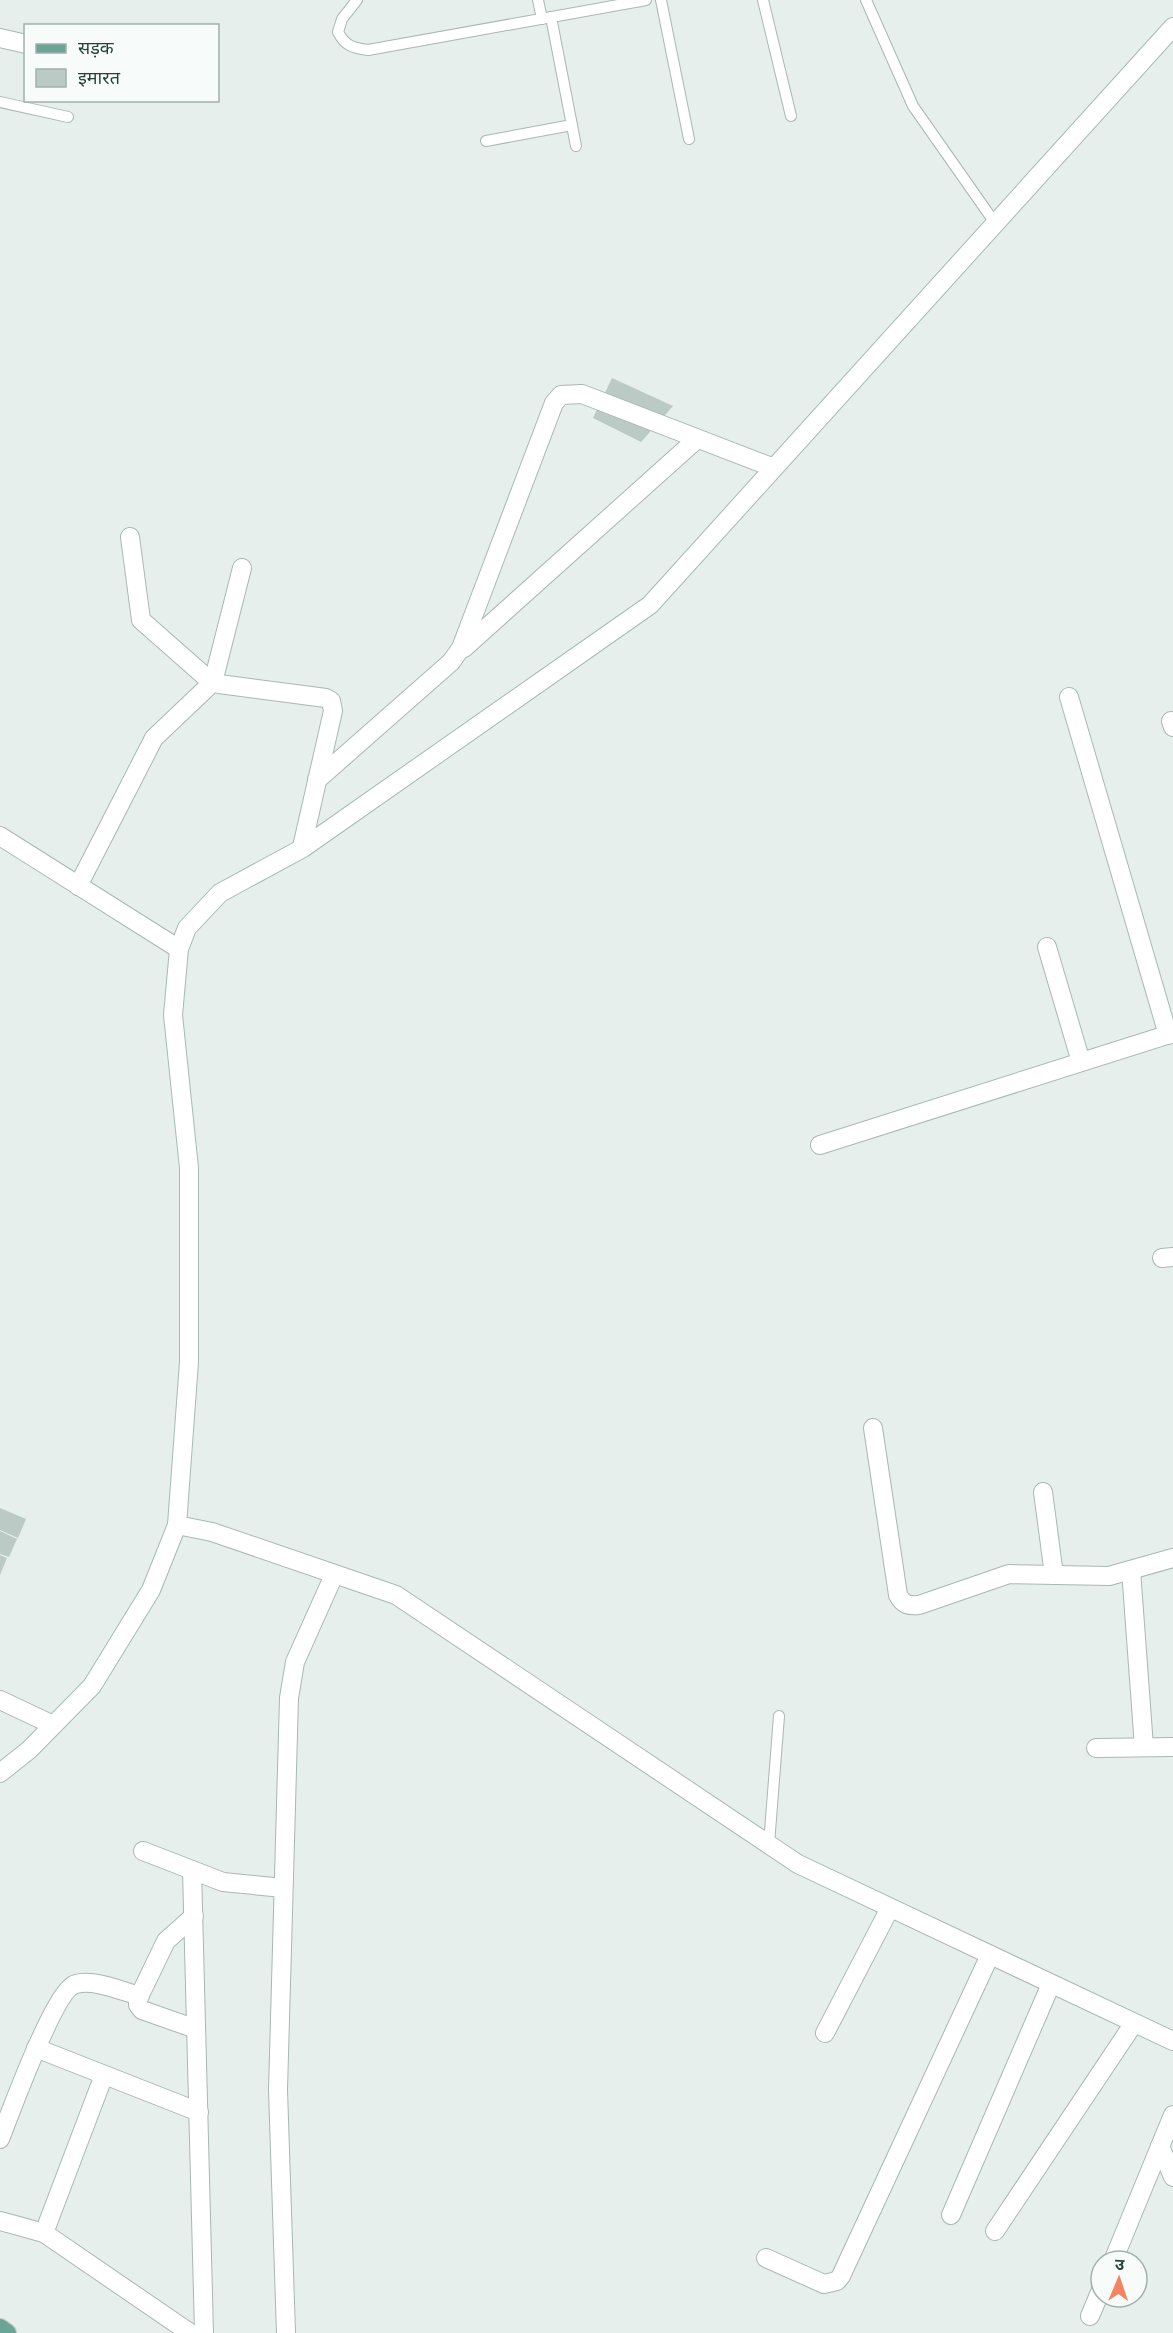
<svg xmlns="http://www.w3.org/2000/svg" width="1173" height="2333" viewBox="0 0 1173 2333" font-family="Commissioner,'Noto Sans Devanagari',sans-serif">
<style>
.building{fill:#bbcac4}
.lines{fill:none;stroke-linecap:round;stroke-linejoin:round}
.service-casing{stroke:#a8b8b2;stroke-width:12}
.minor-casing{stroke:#a8b8b2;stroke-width:20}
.secondary-casing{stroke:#a4bbb3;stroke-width:20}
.primary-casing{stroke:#c2cac8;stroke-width:20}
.service{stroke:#fff;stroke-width:10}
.minor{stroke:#fff;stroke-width:18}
.secondary{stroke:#fff;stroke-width:18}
.primary{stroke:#6aa596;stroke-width:18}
</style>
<rect width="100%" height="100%" fill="#e6efeb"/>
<!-- building -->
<g class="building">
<polygon points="612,378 673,406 641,442 593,418"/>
<polygon points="0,1508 26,1519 18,1538 0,1530"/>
<polygon points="0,1531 17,1539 9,1557 0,1554"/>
<polygon points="0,1555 7,1558 0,1575"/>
</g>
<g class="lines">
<defs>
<g id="service">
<path d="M 357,0 L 342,19 L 338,32 C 345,46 353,48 368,50 L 646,0"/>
<polyline points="538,0 542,19"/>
<polyline points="661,0 689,139"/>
<polyline points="763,0 791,116"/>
<polyline points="866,0 913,106 995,223"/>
<polyline points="551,17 576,146"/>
<polyline points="0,102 68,117"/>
<polyline points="486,141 572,125"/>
<polyline points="769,1844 779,1716"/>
</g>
<g id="minor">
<polyline points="0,38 26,44"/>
<polyline points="130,537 141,620 208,679 219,684 326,698 331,701 333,711 302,847"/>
<polyline points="464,648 697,439"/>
<polyline points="1069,697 1168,1035"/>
<polyline points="1171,721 1173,727"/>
<polyline points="317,780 451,662 461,648 554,403 561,395 582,394 774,468"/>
<polyline points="0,836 179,949"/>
<polyline points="78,886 154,738 213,682 242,568"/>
<polyline points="1047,947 1081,1062"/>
<polyline points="820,1145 1173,1033"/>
<polyline points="1162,1258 1173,1257"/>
<path d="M 873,1428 L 898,1595 C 903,1605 909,1606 919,1605 L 1009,1574 L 1109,1576 L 1173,1558"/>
<polyline points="1043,1492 1054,1575"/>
<polyline points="177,1525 212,1532 396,1595 798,1864 1173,2041"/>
<polyline points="1131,1570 1144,1747"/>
<polyline points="0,1700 53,1725"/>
<polyline points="1096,1748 1173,1747"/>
<polyline points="143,1851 223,1882 283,1888"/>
<polyline points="192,1870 204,2333"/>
<polyline points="194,1916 166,1941 138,1999 138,2005 142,2010 196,2029"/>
<polyline points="825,2033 890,1908"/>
<polyline points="36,2048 199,2112"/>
<path d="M 0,2139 C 10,2114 55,1989 76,1984 C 95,1979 121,1991 140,1996"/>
<polyline points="1160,2146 1173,2177"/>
<polyline points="951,2215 1051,1984"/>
<polyline points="0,2221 44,2233 190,2333"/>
<polyline points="995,2231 1134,2023"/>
<polyline points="44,2233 104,2075"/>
<polyline points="766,2258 824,2284 837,2281 841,2276 990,1955"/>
<polyline points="1113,2261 1173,2115"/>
<polyline points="1090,2316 1101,2290"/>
<polyline points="286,2333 278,2090 289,1698 295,1662 334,1575"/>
</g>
<polyline id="secondary" points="0,1773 29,1750 92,1686 151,1590 177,1525 189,1362 189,1168 173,1015 179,949 187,928 220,893 303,848 650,605 1173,27"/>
<polyline id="primary" points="0,2328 7,2333"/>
</defs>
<!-- service casing -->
<use href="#service" class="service-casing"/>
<!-- minor casing -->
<use href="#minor" class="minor-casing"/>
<!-- secondary casing -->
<use href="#secondary" class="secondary-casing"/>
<!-- primary casing -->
<use href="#primary" class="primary-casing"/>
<!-- service -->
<use href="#service" class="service"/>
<!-- minor -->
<use href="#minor" class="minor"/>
<!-- secondary -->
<use href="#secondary" class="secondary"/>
<!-- primary -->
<use href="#primary" class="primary"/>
</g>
<!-- legend -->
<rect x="24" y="24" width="195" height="78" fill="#f7fbf9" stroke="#a3b1ad" stroke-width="1.5"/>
<rect x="36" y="44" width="30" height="9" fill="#6aa596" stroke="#a3b1ad" stroke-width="1.5"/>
<text x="78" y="54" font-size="18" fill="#24423a">सड़क</text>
<rect x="36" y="69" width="30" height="18" fill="#bbcac4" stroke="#a3b1ad" stroke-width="1.5"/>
<text x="78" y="84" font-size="18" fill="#24423a">इमारत</text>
<!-- north arrow -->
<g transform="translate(1119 2279) rotate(2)"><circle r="28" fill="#f7fbf9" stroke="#a3b1ad" stroke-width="1.5"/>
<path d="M0-4.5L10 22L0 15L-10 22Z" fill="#f4845f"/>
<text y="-9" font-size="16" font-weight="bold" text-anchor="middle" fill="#24423a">उ</text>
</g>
</svg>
